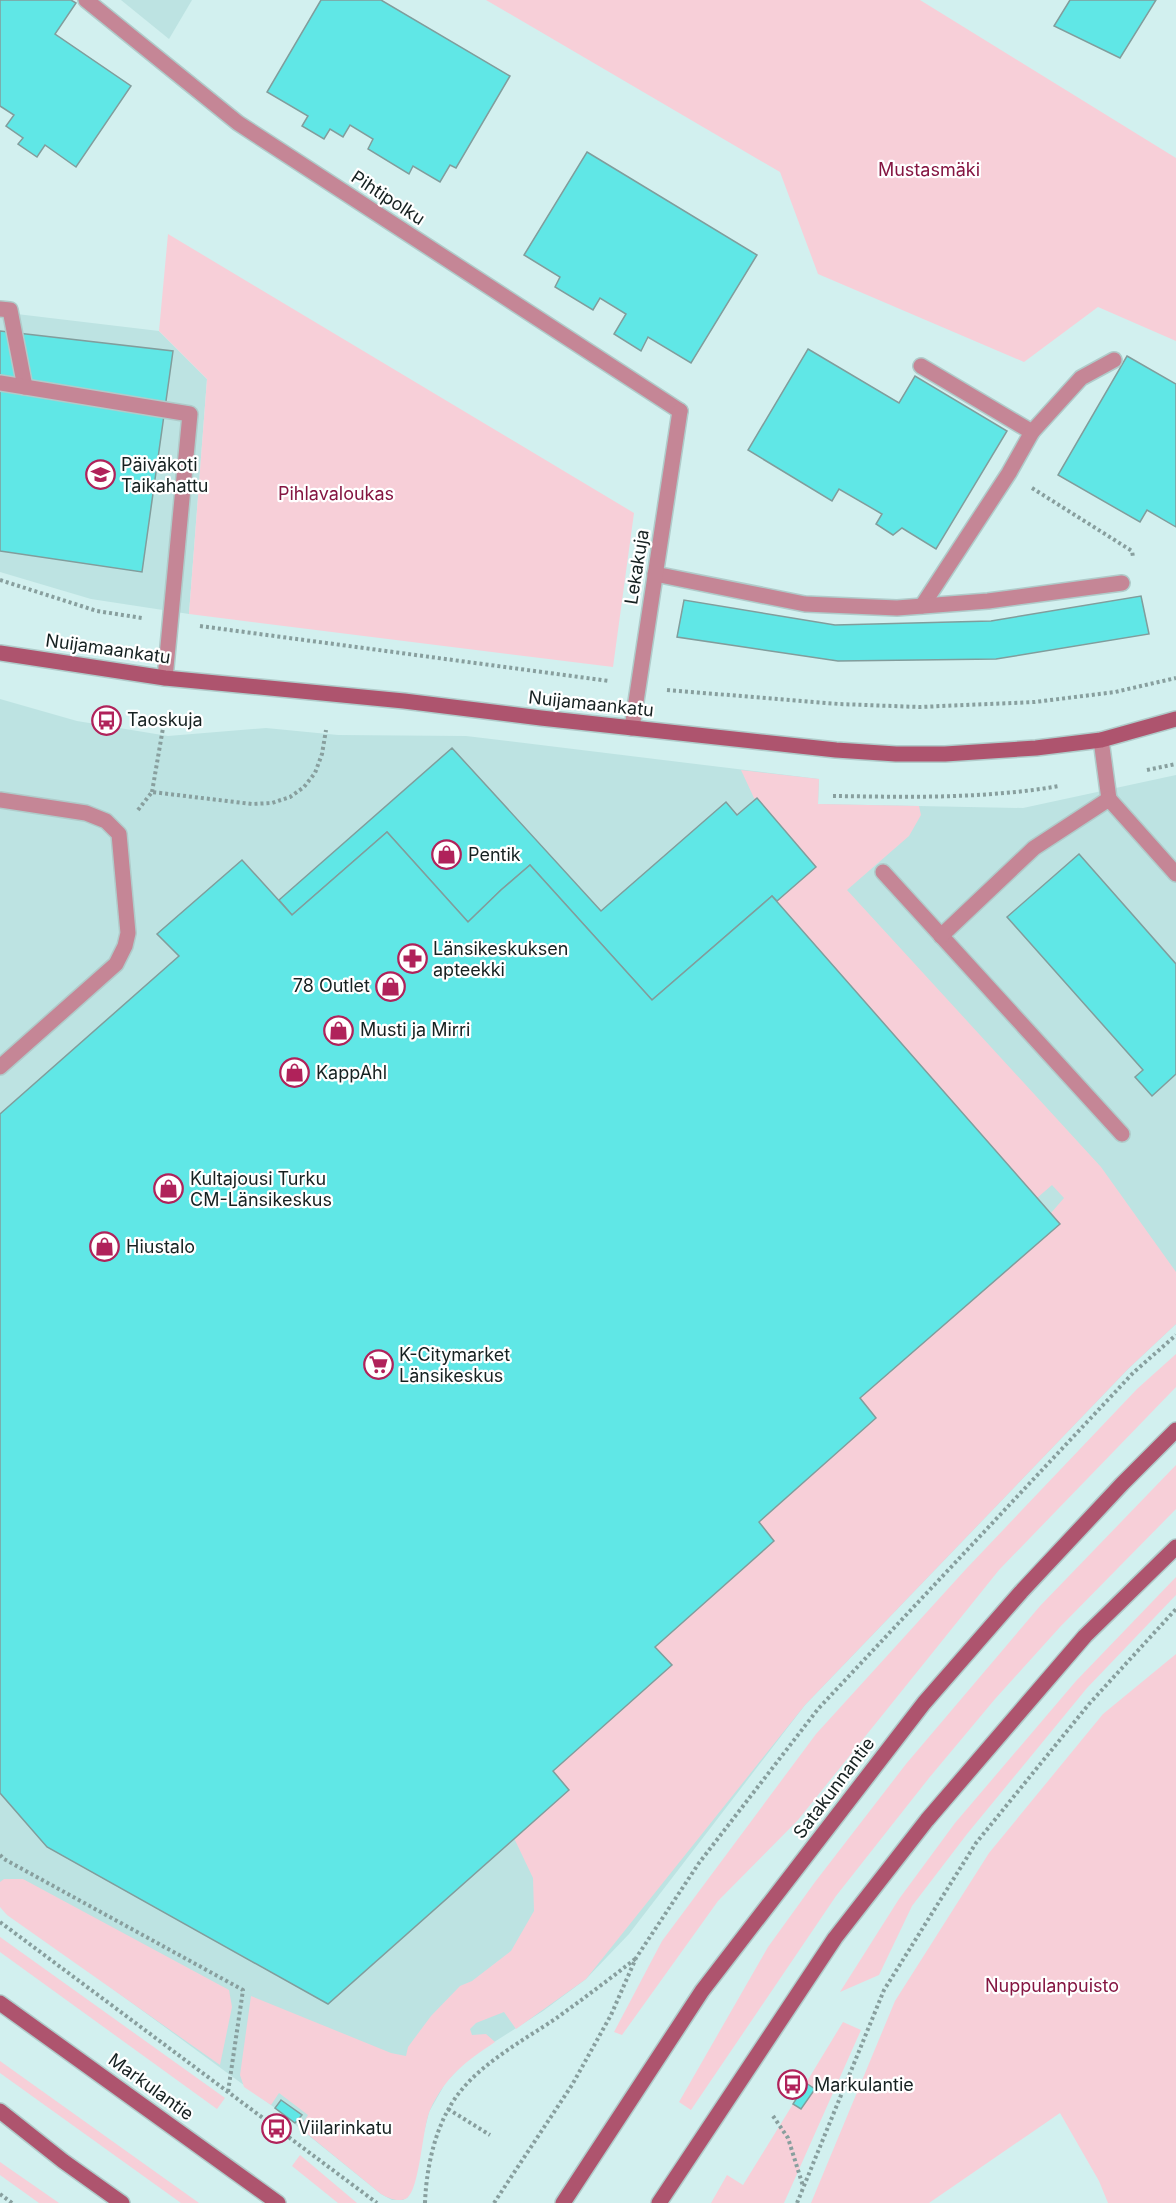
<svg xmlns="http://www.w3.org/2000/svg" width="1176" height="2203" viewBox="0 0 1176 2203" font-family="Inter,sans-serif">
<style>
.built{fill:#bde3e2}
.green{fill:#f7cfd8}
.building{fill:#60e7e6;stroke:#819d9c;stroke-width:1.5}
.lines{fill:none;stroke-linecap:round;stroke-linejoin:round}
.service-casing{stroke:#b0cbca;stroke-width:18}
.minor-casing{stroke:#b0cbca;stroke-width:18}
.secondary-casing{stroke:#b0cbca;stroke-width:18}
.path{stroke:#889f9e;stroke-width:4;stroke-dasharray:3 3;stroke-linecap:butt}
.service{stroke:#c58696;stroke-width:15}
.minor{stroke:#c58696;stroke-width:15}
.secondary{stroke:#ae546e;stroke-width:15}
.labels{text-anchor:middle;stroke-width:4.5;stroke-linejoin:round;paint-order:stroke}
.park-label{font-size:18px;fill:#841541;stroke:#fff}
.street-label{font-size:18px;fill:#162121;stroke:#fff}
.poi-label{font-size:18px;fill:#162121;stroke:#fff;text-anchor:start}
</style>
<rect width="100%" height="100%" fill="#d2f0ef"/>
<!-- built -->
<g class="built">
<polygon points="121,0 192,0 169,39"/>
<polygon points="0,312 159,331 207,379 189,614 91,599 0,572"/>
<polygon points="0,699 77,721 168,736 266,728 338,735 466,736 819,779 818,804 1023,808 1176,775 1176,1324 1128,1369 805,1705 629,1934 586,1979 543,2011 469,2058 446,2082 429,2112 408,2197 403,2200 392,2200 381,2194 271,2105 0,1906"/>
</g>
<!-- green -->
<g class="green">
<polygon points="486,0 920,0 1176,158 1176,341 1098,307 1024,362 818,274 780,172"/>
<polygon points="168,234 634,513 613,667 189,614 207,379 159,331"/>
<path d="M 741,770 L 819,779 L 818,804 L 919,806 L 921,815 L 909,836 L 847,890 L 1101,1167 L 1176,1272 L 1176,1324 L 1128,1369 L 805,1705 L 586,1979 L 516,2029 L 504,2012 L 476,2023 L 470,2029 L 472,2035 L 486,2034 L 495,2042 C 465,2062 446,2076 430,2110 C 422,2129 420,2188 407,2198 C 399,2203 388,2198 381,2194 L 300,2128 L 308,2115 L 279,2093 L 271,2105 L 244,2087 L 240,2075 L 251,1996 L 391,2053 L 406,2056 L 408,2047 L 431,2016 L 460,1986 L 472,1981 L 511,1951 L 534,1911 L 533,1878 L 514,1838 L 569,1790 L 553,1771 L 672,1665 L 655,1647 L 774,1541 L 759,1522 L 875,1418 L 860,1398 L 1060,1224 L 1051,1213 L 1064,1198 L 1052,1185 L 1037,1198 L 777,901 L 816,867 L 757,799 L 754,798 Z"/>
<polygon points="1176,1354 1176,1387 999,1570 798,1820 718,1901 622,2035 614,2032 662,1941 816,1734 966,1569 1137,1389"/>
<polygon points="1176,1465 1176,1509 1060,1627 995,1699 929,1778 836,1896 691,2110 679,2102 768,1947 815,1882 906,1764 1040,1606"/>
<polygon points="1176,1577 1176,1595 1087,1688 967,1834 912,1906 879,1975 840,1992 899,1899 955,1823 1076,1681"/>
<polygon points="1176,1654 1176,2203 1108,2203 1099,2181 1060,2113 929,2203 811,2203 895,2001 989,1853 1103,1714"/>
<polygon points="4,1879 23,1879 229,1990 232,2007 220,2065 7,1915 0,1907 0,1882"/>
<polygon points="0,1937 225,2098 217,2109 0,1952"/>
<polygon points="843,2022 861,2030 784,2203 711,2203 727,2175 743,2185 793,2104 801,2109 815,2089 806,2083"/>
<polygon points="0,2061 199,2203 181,2203 0,2073"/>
<polygon points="300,2155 357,2203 338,2203 292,2166"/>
<polygon points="0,2162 59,2203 39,2203 0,2175"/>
</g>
<!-- building -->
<g class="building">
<polygon points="0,0 71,0 76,3 55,34 131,86 76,167 45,145 37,157 18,144 23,138 6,126 14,115 0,106"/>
<polygon points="321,0 381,0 510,76 456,168 450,165 440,182 413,166 409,174 368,149 373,139 350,125 343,137 330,129 324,139 302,126 308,116 267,92"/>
<polygon points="1070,0 1156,0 1120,58 1054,26"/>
<polygon points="587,152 757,255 691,363 648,337 641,351 614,334 626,314 600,298 593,310 555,287 560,277 524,255"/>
<polygon points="0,331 173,351 142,572 0,551"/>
<polygon points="808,349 899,403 915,376 1007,431 936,549 902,528 893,535 876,524 882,514 839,489 832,501 748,450"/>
<polygon points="1127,356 1176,384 1176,527 1147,510 1140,522 1058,475"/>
<polygon points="1141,596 1149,634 996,659 838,661 677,637 684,600 835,625 991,621"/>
<polygon points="452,748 601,911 726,802 737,815 757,798 816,867 777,901 772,896 652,1000 530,865 501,890 468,922 387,832 292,915 279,900"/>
<polygon points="387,832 468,922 501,890 530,865 652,1000 772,896 1060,1224 860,1398 876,1418 759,1522 774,1541 655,1647 672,1665 553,1771 569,1790 328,2004 47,1847 0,1793 0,1114 179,956 157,934 242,860 292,915"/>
<polygon points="1079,854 1176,964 1176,1074 1152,1096 1135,1077 1143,1070 1007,917"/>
<polygon points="806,2083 815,2089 801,2109 793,2104"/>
<polygon points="281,2100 302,2115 295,2123 275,2108"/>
</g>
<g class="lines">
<defs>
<g id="service">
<polyline points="86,0 238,123 680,411"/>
<polyline points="0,309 10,310 25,387"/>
<polyline points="921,366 1032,432 1009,473 922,606"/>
<polyline points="0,383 190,414 165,678"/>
<polyline points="1032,432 1081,378 1114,360"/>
<polyline points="655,574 805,604 897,608 988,601 1122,583"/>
<polyline points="1101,740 1109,799"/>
<polyline points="0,800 86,813 106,821 119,834 128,933 125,946 116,964 0,1067"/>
<polyline points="883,872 1122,1134"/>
<polyline points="941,936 1034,848 1109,799 1176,874"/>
</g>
<polyline id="minor" points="632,728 680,411"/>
<g id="secondary">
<polyline points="0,653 165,678 404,701 541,718 836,750 896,754 945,754 1036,748 1101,740 1176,719"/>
<polyline points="0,2003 278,2203"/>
<polyline points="0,2111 63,2161 122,2203"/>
<polyline points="563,2203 702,1991 924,1703 1021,1592 1122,1484 1176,1430"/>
<polyline points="659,2203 835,1938 927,1820 1085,1636 1176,1547"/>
</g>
</defs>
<!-- service casing -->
<use href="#service" class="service-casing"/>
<!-- minor casing -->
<use href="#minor" class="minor-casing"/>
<!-- secondary casing -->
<use href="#secondary" class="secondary-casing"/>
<!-- path -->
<g class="path">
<polyline points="1032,488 1132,551 1133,557"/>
<polyline points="0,580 97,611 142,618"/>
<polyline points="200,626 609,681"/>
<polyline points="667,690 839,704 919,707 1035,702 1115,692 1176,678"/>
<polyline points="1147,770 1176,764"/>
<polyline points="152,792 163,728"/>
<path d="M 833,796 C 908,797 985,799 1059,786"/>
<polyline points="138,810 152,792 252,804 272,803 290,797 304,787 315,773 322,754 326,730"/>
<polyline points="0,1855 4,1859 243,1990 228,2092"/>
<polyline points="0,1922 377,2203"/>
<polyline points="448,2109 490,2135"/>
<polyline points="773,2116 788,2138 803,2186"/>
<polyline points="0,2194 12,2203"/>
<path d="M 425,2203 C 426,2173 433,2137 448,2110 C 470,2068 520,2043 558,2017 C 584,1998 610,1979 635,1959"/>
<polyline points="494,2203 572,2085 611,2015 636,1958 699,1863 818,1709 1133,1373 1176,1335"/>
<polyline points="797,2203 884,1990 976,1843 1089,1704 1176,1609"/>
</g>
<!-- service -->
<use href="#service" class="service"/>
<!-- minor -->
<use href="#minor" class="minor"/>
<!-- secondary -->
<use href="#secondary" class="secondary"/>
</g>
<!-- icons -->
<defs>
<symbol id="school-ring" viewBox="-11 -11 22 22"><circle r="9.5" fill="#fff" stroke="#b0225a" stroke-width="1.5"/><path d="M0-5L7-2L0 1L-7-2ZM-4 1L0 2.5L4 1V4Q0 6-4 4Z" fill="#b0225a"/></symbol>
<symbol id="bus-ring" viewBox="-11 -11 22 22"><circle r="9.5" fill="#fff" stroke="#b0225a" stroke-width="1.5"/><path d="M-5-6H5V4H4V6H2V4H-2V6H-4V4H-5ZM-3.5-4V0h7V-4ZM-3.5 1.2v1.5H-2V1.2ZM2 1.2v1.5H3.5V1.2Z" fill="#b0225a"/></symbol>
<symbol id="shop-ring" viewBox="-11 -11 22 22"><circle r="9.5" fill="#fff" stroke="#b0225a" stroke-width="1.5"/><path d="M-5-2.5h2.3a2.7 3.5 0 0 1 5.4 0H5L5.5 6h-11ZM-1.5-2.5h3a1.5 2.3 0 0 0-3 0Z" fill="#b0225a"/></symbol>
<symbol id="pharmacy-ring" viewBox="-11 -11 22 22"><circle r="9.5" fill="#fff" stroke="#b0225a" stroke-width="1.5"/><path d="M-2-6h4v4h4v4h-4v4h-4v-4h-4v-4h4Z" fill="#b0225a"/></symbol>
<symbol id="supermarket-ring" viewBox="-11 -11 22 22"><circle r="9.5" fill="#fff" stroke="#b0225a" stroke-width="1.5"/><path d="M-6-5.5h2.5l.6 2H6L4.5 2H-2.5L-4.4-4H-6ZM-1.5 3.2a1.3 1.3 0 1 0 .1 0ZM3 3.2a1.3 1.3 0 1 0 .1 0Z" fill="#b0225a"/></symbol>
</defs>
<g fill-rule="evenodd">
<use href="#school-ring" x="84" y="458" width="33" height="33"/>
<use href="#bus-ring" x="90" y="704" width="33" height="33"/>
<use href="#shop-ring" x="430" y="838" width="33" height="33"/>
<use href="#pharmacy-ring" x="396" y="942" width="33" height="33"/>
<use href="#shop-ring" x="374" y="970" width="33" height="33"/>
<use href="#shop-ring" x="322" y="1014" width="33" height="33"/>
<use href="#shop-ring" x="278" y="1056" width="33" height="33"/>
<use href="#shop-ring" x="152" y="1172" width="33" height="33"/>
<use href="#shop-ring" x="88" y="1230" width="33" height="33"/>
<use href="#supermarket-ring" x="362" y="1348" width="33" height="33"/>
<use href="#bus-ring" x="776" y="2068" width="33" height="33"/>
<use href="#bus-ring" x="260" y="2112" width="33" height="33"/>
</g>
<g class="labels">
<!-- park labels -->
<g class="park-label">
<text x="929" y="176">Mustasmäki</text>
<text x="336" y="500">Pihlavaloukas</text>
<text x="1052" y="1992">Nuppulanpuisto</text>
</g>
<!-- street labels -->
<g class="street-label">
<text transform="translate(388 198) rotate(33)" y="6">Pihtipolku</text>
<text transform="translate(637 567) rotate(-81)" y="6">Lekakuja</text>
<text transform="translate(108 649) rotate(8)" y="6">Nuijamaankatu</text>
<text transform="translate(591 704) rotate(6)" y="6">Nuijamaankatu</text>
<text transform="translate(834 1788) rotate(-53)" y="6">Satakunnantie</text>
<text transform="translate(151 2087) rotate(36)" y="6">Markulantie</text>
</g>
<!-- poi labels -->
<g class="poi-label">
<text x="121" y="471">Päiväkoti<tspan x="121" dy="21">Taikahattu</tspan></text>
<text x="127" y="726">Taoskuja</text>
<text x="468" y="861">Pentik</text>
<text x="433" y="955">Länsikeskuksen<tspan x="433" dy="21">apteekki</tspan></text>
<text x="370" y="992" text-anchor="end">78 Outlet</text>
<text x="360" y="1036">Musti ja Mirri</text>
<text x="316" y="1079">KappAhl</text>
<text x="190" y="1185">Kultajousi Turku<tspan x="190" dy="21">CM-Länsikeskus</tspan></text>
<text x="126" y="1253">Hiustalo</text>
<text x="399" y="1361">K-Citymarket<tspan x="399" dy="21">Länsikeskus</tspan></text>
<text x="814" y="2091">Markulantie</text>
<text x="298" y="2134">Viilarinkatu</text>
</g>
</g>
</svg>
